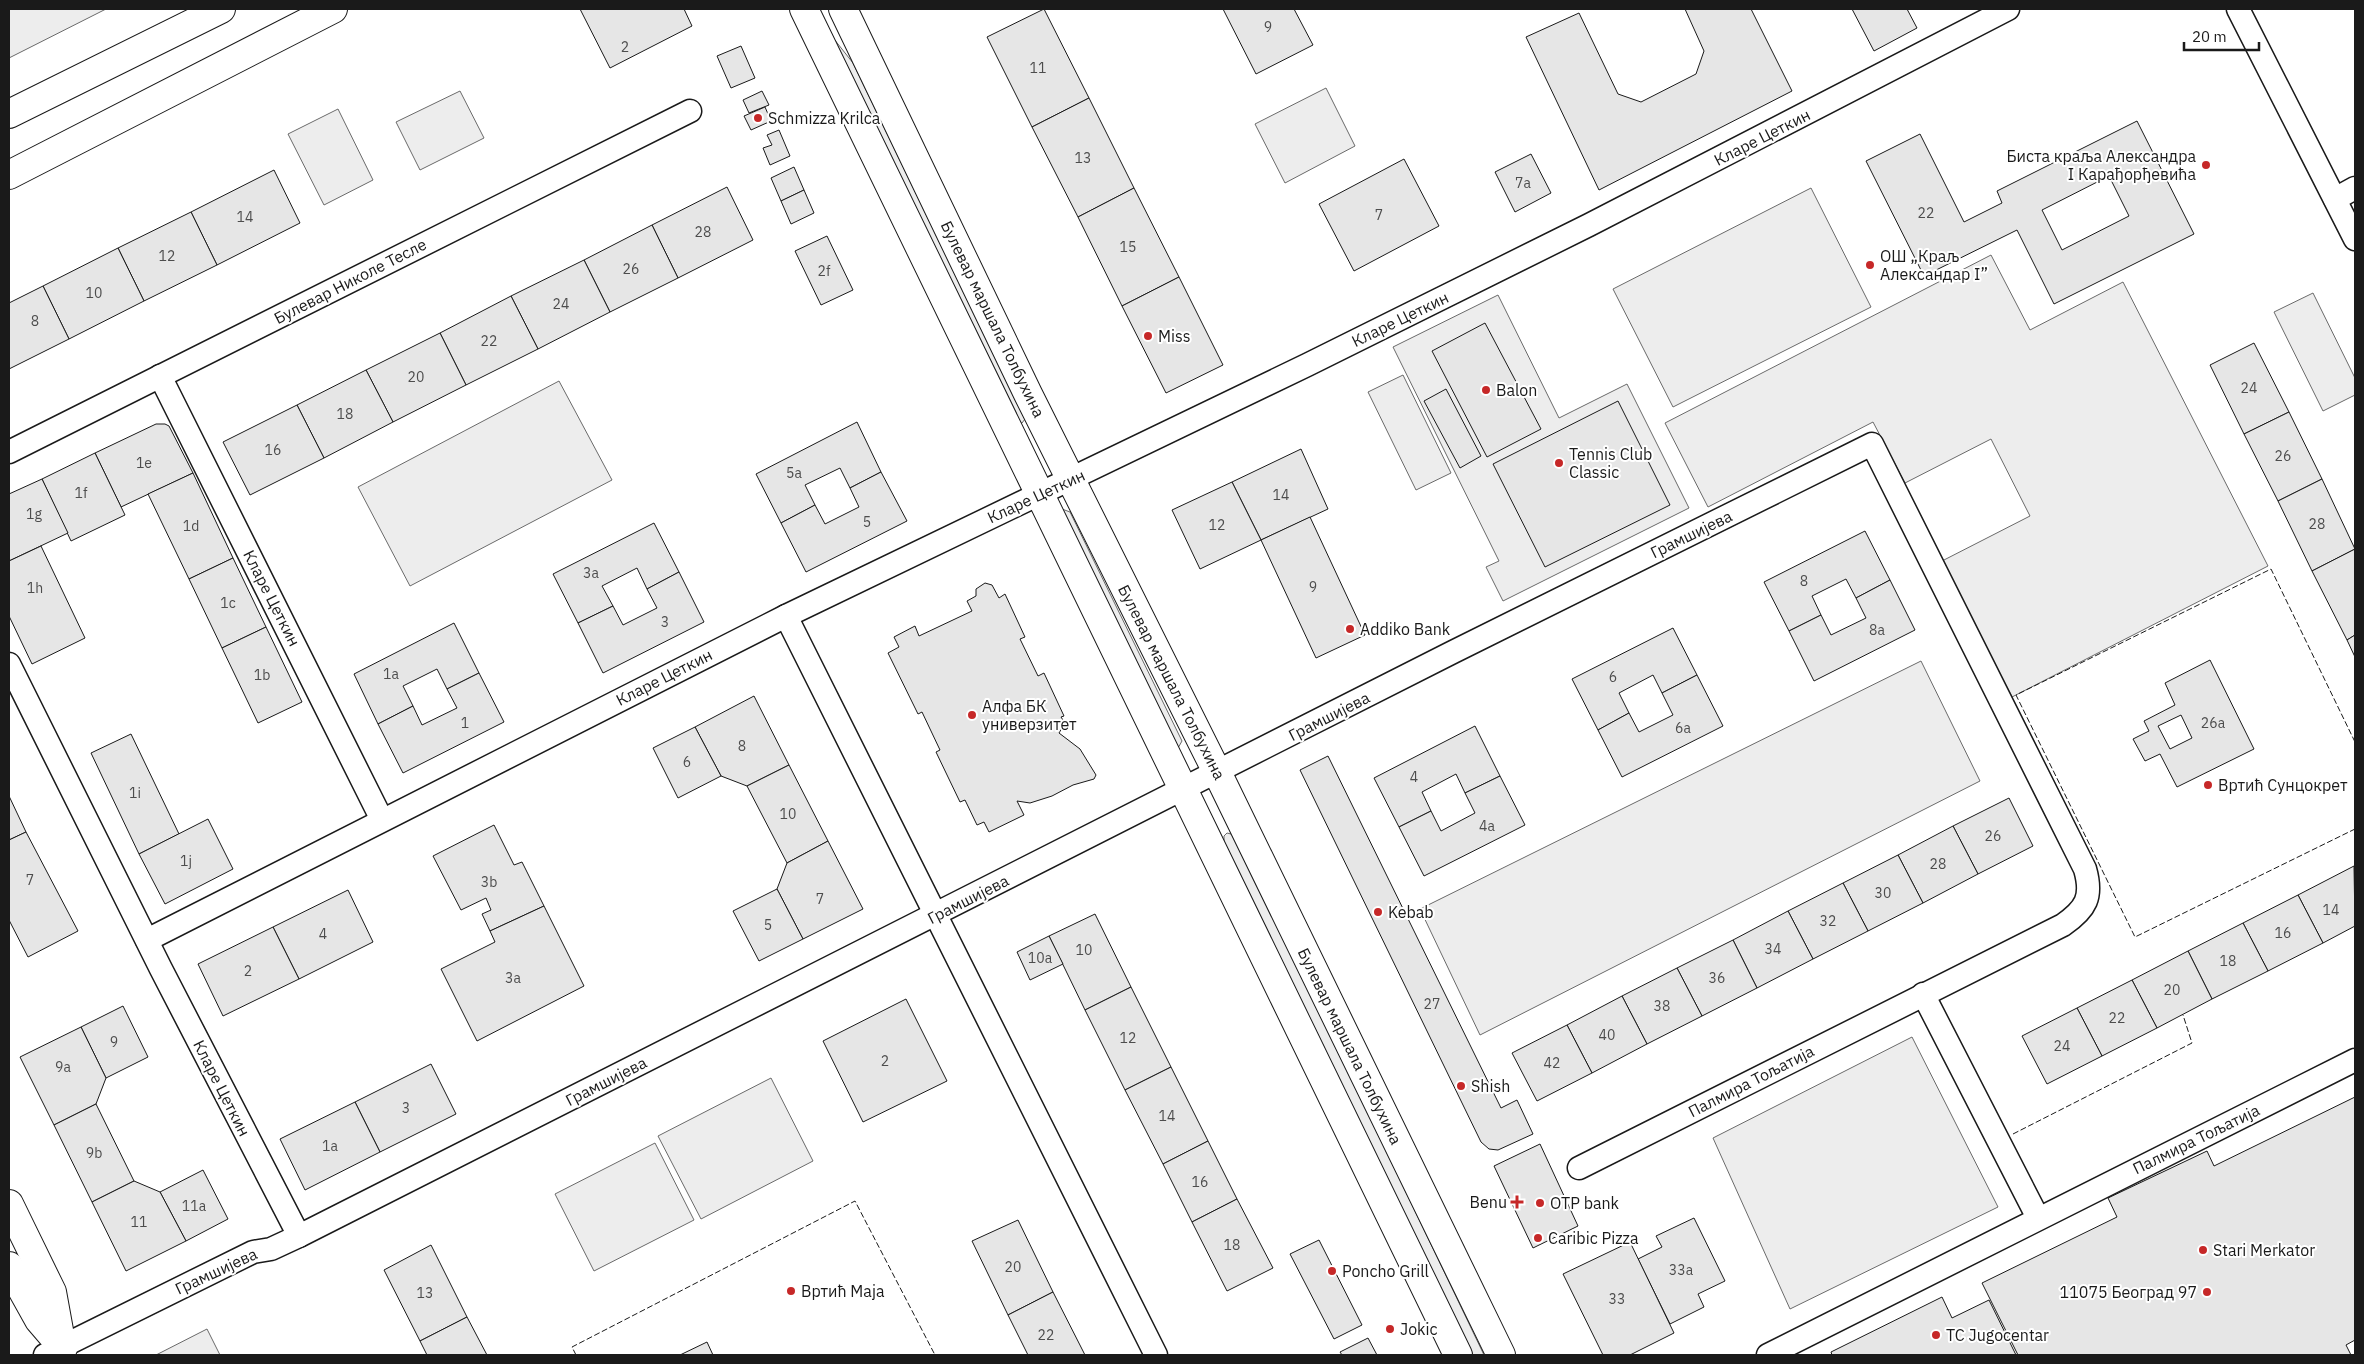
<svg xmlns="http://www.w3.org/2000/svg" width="2364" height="1364" viewBox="0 0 2364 1364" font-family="'IBM Plex Sans',sans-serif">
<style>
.green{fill:#ededed;stroke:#6a6a6a}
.building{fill:#e6e6e6;stroke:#1a1a1a;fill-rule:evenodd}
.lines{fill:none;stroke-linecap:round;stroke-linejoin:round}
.minor-casing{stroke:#1a1a1a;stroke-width:25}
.tertiary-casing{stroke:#1a1a1a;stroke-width:30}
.secondary-casing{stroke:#1a1a1a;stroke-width:30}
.minor{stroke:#fff;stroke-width:22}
.tertiary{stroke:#fff;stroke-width:28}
.secondary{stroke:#fff;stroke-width:28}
.fence{stroke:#1a1a1a;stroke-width:1;stroke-dasharray:6 2.5;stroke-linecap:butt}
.poi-dot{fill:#c62828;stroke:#fff;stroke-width:2}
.labels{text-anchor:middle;stroke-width:4;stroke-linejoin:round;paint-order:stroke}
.number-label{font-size:14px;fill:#4d4d4d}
.poi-label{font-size:16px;fill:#1a1a1a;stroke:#fff;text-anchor:start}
.street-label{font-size:16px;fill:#1a1a1a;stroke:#fff}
</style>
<rect width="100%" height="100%" fill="#fff"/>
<!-- green -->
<g class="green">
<polygon points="9,9 106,9 9,58"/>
<polygon points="824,34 834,39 853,63 1025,419 1022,423 1018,422"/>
<polygon points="1326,88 1355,146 1285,183 1255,124"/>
<polygon points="460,91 484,138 420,170 396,122"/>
<polygon points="338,109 373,180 324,205 288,134"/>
<polygon points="1811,188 1871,307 1673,407 1613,289"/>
<polygon points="1991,255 2030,330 2123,282 2268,566 2012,697 1942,561 2030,516 1991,439 1905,483 1873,422 1708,507 1665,423"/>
<polygon points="2313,293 2355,378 2355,395 2323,411 2274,312"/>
<polygon points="1498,295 1559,418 1627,384 1689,508 1503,601 1486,567 1499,561 1393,347"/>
<polygon points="1403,375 1451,473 1416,490 1368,392"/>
<polygon points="559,381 612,480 410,586 358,487"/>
<polygon points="1062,509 1070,512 1182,741 1178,748"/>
<polygon points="1921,661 1980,781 1480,1035 1420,909"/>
<polygon points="1227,833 1235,835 1484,1355 1473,1355 1224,842 1224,836"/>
<polygon points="1912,1037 1998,1207 1790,1309 1713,1138"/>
<polygon points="771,1078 813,1161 701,1219 658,1136"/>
<polygon points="655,1143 694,1220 594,1271 555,1194"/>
<polygon points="207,1329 220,1355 156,1355"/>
</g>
<!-- building -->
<g class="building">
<polygon points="580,9 684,9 692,26 610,68"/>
<polygon points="1044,9 1089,98 1032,127 987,37"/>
<polygon points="1223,9 1294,9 1313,45 1256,74"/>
<polygon points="1685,9 1751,9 1792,91 1599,190 1526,37 1579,13 1618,94 1641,102 1696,74 1704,51"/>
<polygon points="1852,9 1907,9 1917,28 1874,51"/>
<polygon points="741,46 755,78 731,88 717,56"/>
<polygon points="762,91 769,105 749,113 743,100"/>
<polygon points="1089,98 1134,188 1078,217 1032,127"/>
<polygon points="765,107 771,121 751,130 744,116"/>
<path d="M 2137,121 L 2194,234 L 2054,304 L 2017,230 L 1924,276 L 1866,161 L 1920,134 L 1964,222 L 2002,203 L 1997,191 ZM 2109,176 L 2129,216 L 2062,250 L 2042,210 Z"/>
<polygon points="779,130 790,156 770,165 763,148 772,145 767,135"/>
<polygon points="1531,154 1551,193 1515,212 1495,172"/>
<polygon points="1404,159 1439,226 1354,271 1319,204"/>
<polygon points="794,167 804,190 781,201 771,178"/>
<polygon points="274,170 300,223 217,265 191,212"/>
<polygon points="727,187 753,240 678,278 652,225"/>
<polygon points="1134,188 1179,277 1122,306 1078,217"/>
<polygon points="804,190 814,213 791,224 781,201"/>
<polygon points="191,212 217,265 144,301 118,248"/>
<polygon points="652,225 678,278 610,312 584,260"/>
<polygon points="827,236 853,290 821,305 795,251"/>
<polygon points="118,248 144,301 69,339 43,286"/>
<polygon points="584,260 610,312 538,349 511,296"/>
<polygon points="1179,277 1223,365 1166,393 1122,306"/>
<polygon points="43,286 69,339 9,369 9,303"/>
<polygon points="511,296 538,349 466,385 440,333"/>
<polygon points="1485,323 1541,429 1487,457 1432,351"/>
<polygon points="440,333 466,385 393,422 366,370"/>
<polygon points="2254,343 2289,412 2244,434 2210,365"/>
<polygon points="366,370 393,422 324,458 297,405"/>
<polygon points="1446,389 1481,456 1460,468 1424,401"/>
<polygon points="1618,401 1670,505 1545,567 1493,464"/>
<polygon points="297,405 324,458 250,495 223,442"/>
<polygon points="2289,412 2322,479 2278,501 2244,434"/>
<polygon points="857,422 881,472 850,488 840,468 805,485 815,505 781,523 756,474"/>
<polygon points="156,424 165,424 169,426 193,473 121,507 95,453"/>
<polygon points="1301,449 1328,509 1261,540 1232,482"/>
<polygon points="95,453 125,515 71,541 42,479"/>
<polygon points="881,472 907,521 806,572 781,523 815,505 825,524 859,507 850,488"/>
<polygon points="193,473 233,558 189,579 148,494"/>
<polygon points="42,479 68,533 9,561 9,494"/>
<polygon points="2322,479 2355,549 2312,571 2278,501"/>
<polygon points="1232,482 1261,540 1200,569 1172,510"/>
<polygon points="1310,517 1365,635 1316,658 1261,540"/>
<polygon points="654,523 679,572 647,589 637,568 602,586 613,606 578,623 553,574"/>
<polygon points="1865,531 1890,580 1856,598 1846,579 1812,596 1821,615 1789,631 1764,582"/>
<polygon points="41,546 85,638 32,664 9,616 9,561"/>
<polygon points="2355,549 2355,635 2347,640 2312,571"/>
<polygon points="233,558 266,627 222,648 189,579"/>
<polygon points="679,572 704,622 603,673 578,623 613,606 623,625 657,608 647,589"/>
<polygon points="1890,580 1915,630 1814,681 1789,631 1821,615 1831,635 1866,618 1856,598"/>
<polygon points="985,583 992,585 999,598 1005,594 1025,637 1020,639 1038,676 1044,673 1064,716 1061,717 1065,723 1059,733 1080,749 1096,775 1094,779 1073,785 1052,796 1030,803 1017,801 1024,815 989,832 984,822 977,825 965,800 960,802 936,752 940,750 922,712 918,714 888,653 899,647 894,637 915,626 919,636 972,611 967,601 976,596 976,589"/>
<polygon points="454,623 479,673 447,689 437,669 403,686 413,706 378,724 354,674"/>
<polygon points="266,627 302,702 258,723 222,648"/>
<polygon points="1673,628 1697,675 1662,693 1653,675 1619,693 1629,713 1598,730 1572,679"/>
<polygon points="2355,635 2355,657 2347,640"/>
<path d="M 2210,660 L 2254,749 L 2177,787 L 2160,754 L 2145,761 L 2133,739 L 2149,731 L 2144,721 L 2175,705 L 2165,683 ZM 2181,715 L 2192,738 L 2170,749 L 2158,726 Z"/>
<polygon points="479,673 504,722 403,773 378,724 413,706 422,725 457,708 447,689"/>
<polygon points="1697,675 1723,726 1622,777 1598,730 1629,713 1639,732 1673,715 1662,693"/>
<polygon points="754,696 789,765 747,786 721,776 695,727"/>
<polygon points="1475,726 1500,776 1465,793 1456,774 1422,792 1431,811 1399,827 1374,778"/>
<polygon points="695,727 721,776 678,798 653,748"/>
<polygon points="131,734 179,834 139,854 91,753"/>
<polygon points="1328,756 1501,1108 1517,1100 1533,1134 1498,1150 1489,1149 1481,1142 1300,770"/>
<polygon points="789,765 828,841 787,863 747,786"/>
<polygon points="1500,776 1525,825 1424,876 1399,827 1431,811 1441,831 1475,813 1465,793"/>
<polygon points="9,796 26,832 9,840"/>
<polygon points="2009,798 2033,846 1978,874 1953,826"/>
<polygon points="208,819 233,869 165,904 139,854"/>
<polygon points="494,825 514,865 522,862 544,906 490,931 482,914 491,910 486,898 461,910 433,856"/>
<polygon points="1953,826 1978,874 1923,903 1898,855"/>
<polygon points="26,832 78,931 28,957 9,920 9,840"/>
<polygon points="828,841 863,909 803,939 777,889 787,863"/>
<polygon points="1898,855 1923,903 1868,931 1843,883"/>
<polygon points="2354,866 2355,926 2323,943 2298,895"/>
<polygon points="1843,883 1868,931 1813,959 1788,911"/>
<polygon points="777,889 803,939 759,961 733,911"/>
<polygon points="348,890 373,942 299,979 273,927"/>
<polygon points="2298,895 2323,943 2268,971 2243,923"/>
<polygon points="544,906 584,986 477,1041 441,969 495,942 490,931"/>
<polygon points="1788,911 1813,959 1757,988 1733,940"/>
<polygon points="1095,914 1131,987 1085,1010 1049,936"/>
<polygon points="2243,923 2268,971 2212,999 2188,951"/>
<polygon points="273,927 299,979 223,1016 198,964"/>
<polygon points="1049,936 1063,964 1030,980 1017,952"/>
<polygon points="1733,940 1757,988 1702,1016 1677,968"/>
<polygon points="2188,951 2212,999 2157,1028 2132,980"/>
<polygon points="1677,968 1702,1016 1647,1044 1622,996"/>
<polygon points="2132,980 2157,1028 2102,1056 2077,1008"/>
<polygon points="1131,987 1171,1067 1125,1090 1085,1010"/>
<polygon points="1622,996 1647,1044 1592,1073 1567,1025"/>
<polygon points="906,999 947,1081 863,1122 823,1041"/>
<polygon points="123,1006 148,1057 106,1078 81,1027"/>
<polygon points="2077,1008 2102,1056 2047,1084 2022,1036"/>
<polygon points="1567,1025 1592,1073 1537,1101 1512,1053"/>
<polygon points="81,1027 106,1078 96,1104 54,1125 20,1057"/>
<polygon points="431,1064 456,1114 380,1152 355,1102"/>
<polygon points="1171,1067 1208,1141 1163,1164 1125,1090"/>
<polygon points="2355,1097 2355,1340 2346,1345 2351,1355 2018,1355 1982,1283 2117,1217 2108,1198 2207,1151 2214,1166"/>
<polygon points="355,1102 380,1152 305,1190 280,1139"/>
<polygon points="96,1104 134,1181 92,1202 54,1125"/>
<polygon points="1208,1141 1237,1199 1192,1222 1163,1164"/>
<polygon points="1540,1144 1578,1226 1533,1248 1494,1166"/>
<polygon points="203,1170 228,1219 186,1241 160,1192"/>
<polygon points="134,1181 160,1192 186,1241 126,1271 92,1202"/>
<polygon points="1237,1199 1273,1268 1227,1291 1192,1222"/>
<polygon points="1694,1218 1725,1281 1698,1294 1704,1307 1670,1324 1638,1259 1662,1247 1656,1236"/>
<polygon points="1018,1220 1053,1292 1008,1315 972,1241"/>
<polygon points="1319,1240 1362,1325 1334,1339 1290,1254"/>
<polygon points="1630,1242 1674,1333 1630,1355 1603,1355 1563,1274"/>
<polygon points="431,1245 467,1317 420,1341 384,1270"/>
<polygon points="1053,1292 1085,1355 1028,1355 1008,1315"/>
<polygon points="1942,1297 1952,1318 1989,1300 2016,1355 1832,1355 1831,1352"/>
<polygon points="467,1317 487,1355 427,1355 420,1341"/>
<polygon points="1368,1338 1377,1355 1342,1355 1340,1352"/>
<polygon points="707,1342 713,1355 680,1355"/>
</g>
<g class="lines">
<defs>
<g id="minor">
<polyline points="2238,9 2355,239"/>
<polyline points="2335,199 2355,188"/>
<polyline points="160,376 382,820"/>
<polyline points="9,452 690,111"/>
<polyline points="786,616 1156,1355"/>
<polyline points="9,664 161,969 299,1236"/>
<polyline points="147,940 786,616 1307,365 1589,225 2008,9"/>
<polyline points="1923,994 2038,1218"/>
<path d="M 45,1355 L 253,1252 L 271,1249 L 299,1236 L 1453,652 L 1872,444 L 2085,869 C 2093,897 2086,909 2063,925 L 1579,1168"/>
<polyline points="1768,1355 2355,1060"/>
</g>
<g id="tertiary">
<polyline points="804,9 1458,1355"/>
<polyline points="843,9 1028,394 1217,772 1501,1355"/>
<polyline points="9,1204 52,1292 62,1347"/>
<polyline points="9,1266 39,1320 63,1348"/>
</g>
<g id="secondary">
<polyline points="9,114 221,9"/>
<polyline points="9,175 333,9"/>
</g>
</defs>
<!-- minor casing -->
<use href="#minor" class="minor-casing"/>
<!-- tertiary casing -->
<use href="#tertiary" class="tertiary-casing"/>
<!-- secondary casing -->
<use href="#secondary" class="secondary-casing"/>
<!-- minor -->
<use href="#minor" class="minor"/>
<!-- tertiary -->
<use href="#tertiary" class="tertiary"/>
<!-- secondary -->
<use href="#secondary" class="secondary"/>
<!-- fence -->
<g class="fence">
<polyline points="2355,742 2271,569 2016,695 2135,937 2355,829"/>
<polyline points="2013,1134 2192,1043 2183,1015"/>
<polyline points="576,1355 572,1347 855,1201 935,1355"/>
</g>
</g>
<!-- markers -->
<g class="poi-dot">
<circle cx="758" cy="118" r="5"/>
<circle cx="2206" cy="165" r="5"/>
<circle cx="1870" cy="265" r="5"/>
<circle cx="1148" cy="336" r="5"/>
<circle cx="1486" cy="390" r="5"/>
<circle cx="1559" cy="463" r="5"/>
<circle cx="1350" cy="629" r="5"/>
<circle cx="972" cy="715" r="5"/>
<circle cx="2208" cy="785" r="5"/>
<circle cx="1378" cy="912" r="5"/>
<circle cx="1461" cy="1086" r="5"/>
<path d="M1514.5 1194.5h5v5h5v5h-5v5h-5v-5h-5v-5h5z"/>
<circle cx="1540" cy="1203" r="5"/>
<circle cx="1538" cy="1238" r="5"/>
<circle cx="2203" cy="1250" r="5"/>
<circle cx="1332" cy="1271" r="5"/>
<circle cx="791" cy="1291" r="5"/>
<circle cx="2207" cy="1292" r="5"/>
<circle cx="1390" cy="1329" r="5"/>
<circle cx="1936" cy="1335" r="5"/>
</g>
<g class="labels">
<!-- number labels -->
<g class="number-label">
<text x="1268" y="32">9</text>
<text x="625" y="52">2</text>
<text x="1038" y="73">11</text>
<text x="1083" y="163">13</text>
<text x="1523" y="188">7a</text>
<text x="1926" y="218">22</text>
<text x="1379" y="220">7</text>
<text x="245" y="222">14</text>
<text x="703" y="237">28</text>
<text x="1128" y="252">15</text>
<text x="167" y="261">12</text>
<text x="631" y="274">26</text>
<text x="824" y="276">2f</text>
<text x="94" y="298">10</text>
<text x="561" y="309">24</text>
<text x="35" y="326">8</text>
<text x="489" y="346">22</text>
<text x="416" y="382">20</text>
<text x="2249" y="393">24</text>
<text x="345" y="419">18</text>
<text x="273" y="455">16</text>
<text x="2283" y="461">26</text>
<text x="144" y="468">1e</text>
<text x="794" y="478">5a</text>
<text x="81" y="498">1f</text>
<text x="1281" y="500">14</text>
<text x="34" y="519">1g</text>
<text x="867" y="527">5</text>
<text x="2317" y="529">28</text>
<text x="1217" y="530">12</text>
<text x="191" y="531">1d</text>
<text x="591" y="578">3a</text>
<text x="1804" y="586">8</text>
<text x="1313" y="592">9</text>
<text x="35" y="593">1h</text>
<text x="228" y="608">1c</text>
<text x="665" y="627">3</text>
<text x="1877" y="635">8a</text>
<text x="391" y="679">1a</text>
<text x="262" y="680">1b</text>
<text x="1613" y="682">6</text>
<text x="465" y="728">1</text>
<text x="2213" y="728">26a</text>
<text x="1683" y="733">6a</text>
<text x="742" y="751">8</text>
<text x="687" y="767">6</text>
<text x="1414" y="782">4</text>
<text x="135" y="798">1i</text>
<text x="788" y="819">10</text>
<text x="1487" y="831">4a</text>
<text x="1993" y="841">26</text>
<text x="186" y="866">1j</text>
<text x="1938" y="869">28</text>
<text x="30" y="885">7</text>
<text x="489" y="887">3b</text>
<text x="1883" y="898">30</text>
<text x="820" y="904">7</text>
<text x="2331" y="915">14</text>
<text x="1828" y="926">32</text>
<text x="768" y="930">5</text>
<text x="2283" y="938">16</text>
<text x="323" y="939">4</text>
<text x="1773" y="954">34</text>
<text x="1084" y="955">10</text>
<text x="1040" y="963">10a</text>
<text x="2228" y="966">18</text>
<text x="248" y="976">2</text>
<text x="513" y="983">3a</text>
<text x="1717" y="983">36</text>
<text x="2172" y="995">20</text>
<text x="1432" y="1009">27</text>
<text x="1662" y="1011">38</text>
<text x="2117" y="1023">22</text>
<text x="1607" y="1040">40</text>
<text x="1128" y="1043">12</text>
<text x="114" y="1047">9</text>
<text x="2062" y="1051">24</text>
<text x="885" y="1066">2</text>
<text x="1552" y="1068">42</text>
<text x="63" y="1072">9a</text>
<text x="406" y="1113">3</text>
<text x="1167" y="1121">14</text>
<text x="330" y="1151">1a</text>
<text x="94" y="1158">9b</text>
<text x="1200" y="1187">16</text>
<text x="194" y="1211">11a</text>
<text x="139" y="1227">11</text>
<text x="1232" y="1250">18</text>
<text x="1013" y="1272">20</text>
<text x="1681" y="1275">33a</text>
<text x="425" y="1298">13</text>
<text x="1617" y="1304">33</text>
<text x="1046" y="1340">22</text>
</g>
<!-- poi labels -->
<g class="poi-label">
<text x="768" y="124">Schmizza Krilca</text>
<text x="2196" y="162" text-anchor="end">Биста краља Александра<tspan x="2196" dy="18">I Карађорђевића</tspan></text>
<text x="1880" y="262">ОШ „Краљ<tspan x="1880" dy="18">Александар I”</tspan></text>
<text x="1158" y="342">Miss</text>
<text x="1496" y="396">Balon</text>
<text x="1569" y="460">Tennis Club<tspan x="1569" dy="18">Classic</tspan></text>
<text x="1360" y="635">Addiko Bank</text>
<text x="982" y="712">Алфа БК<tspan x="982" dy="18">универзитет</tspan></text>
<text x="2218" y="791">Вртић Сунцокрет</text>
<text x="1388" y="918">Kebab</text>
<text x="1471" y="1092">Shish</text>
<text x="1507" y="1208" text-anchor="end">Benu</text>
<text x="1550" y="1209">OTP bank</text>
<text x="1548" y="1244">Caribic Pizza</text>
<text x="2213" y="1256">Stari Merkator</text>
<text x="1342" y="1277">Poncho Grill</text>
<text x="801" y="1297">Вртић Маја</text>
<text x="2197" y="1298" text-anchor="end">11075 Београд 97</text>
<text x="1400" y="1335">Jokic</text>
<text x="1946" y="1341">TC Jugocentar</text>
</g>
<!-- street labels -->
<g class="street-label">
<text transform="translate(1762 137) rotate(-27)" y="6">Кларе Цеткин</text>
<text transform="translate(350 281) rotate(-27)" y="6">Булевар Николе Тесле</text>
<text transform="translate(993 319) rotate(64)" y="6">Булевар маршала Толбухина</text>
<text transform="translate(1400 319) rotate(-26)" y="6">Кларе Цеткин</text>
<text transform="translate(1036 496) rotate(-25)" y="6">Кларе Цеткин</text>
<text transform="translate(1691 534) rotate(-26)" y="6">Грамшијева</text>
<text transform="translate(272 598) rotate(63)" y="6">Кларе Цеткин</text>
<text transform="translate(664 677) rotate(-27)" y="6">Кларе Цеткин</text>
<text transform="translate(1172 682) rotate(63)" y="6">Булевар маршала Толбухина</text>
<text transform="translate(1329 716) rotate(-27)" y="6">Грамшијева</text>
<text transform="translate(968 899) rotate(-27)" y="6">Грамшијева</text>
<text transform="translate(1350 1046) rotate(64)" y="6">Булевар маршала Толбухина</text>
<text transform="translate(606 1081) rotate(-27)" y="6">Грамшијева</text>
<text transform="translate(1751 1081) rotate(-27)" y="6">Палмира Тољатија</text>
<text transform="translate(222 1088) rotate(63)" y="6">Кларе Цеткин</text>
<text transform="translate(2196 1139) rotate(-26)" y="6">Палмира Тољатија</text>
<text transform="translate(216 1271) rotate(-25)" y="6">Грамшијева</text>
</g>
</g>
<!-- border -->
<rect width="2364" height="1364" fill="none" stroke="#1a1a1a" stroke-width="20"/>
<!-- scale -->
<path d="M2184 42v8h75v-8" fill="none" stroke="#1a1a1a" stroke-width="2.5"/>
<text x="2192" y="42" font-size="15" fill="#1a1a1a" stroke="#ffffff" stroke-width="4" paint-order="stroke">20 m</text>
</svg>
